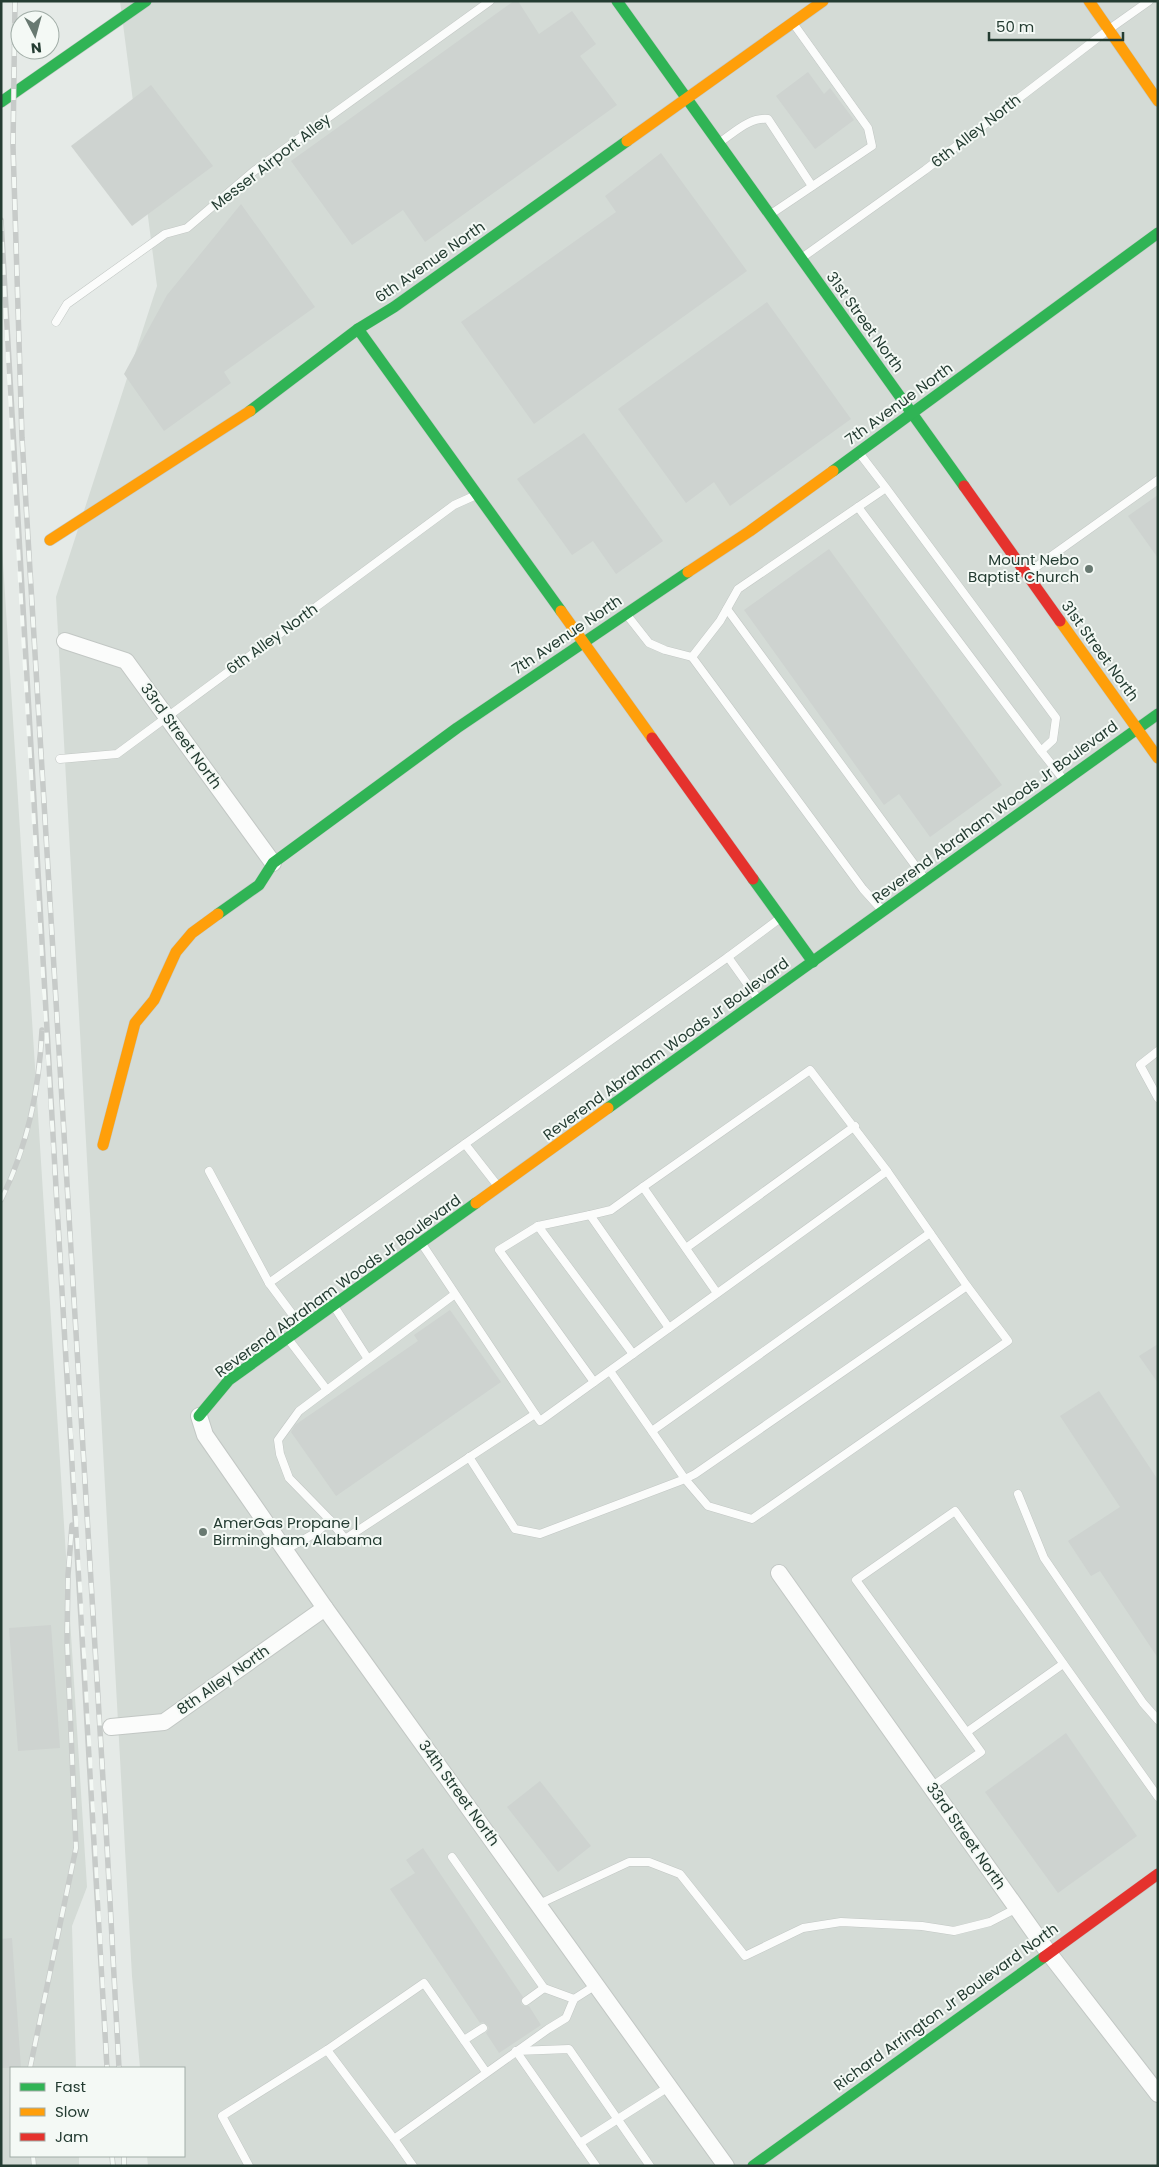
<svg xmlns="http://www.w3.org/2000/svg" width="1159" height="2167" viewBox="0 0 1159 2167" font-family="Poppins,sans-serif">
<style>
.built{fill:#d4dbd6}
.building{fill:#ced3d0}
.lines{fill:none;stroke-linecap:round;stroke-linejoin:round}
.lane-casing{stroke:#c2c7c4;stroke-width:9}
.street-casing{stroke:#c2c7c4;stroke-width:18}
.fast-casing{stroke:#c1c7c4;stroke-width:12}
.slow-casing{stroke:#c1c7c4;stroke-width:12}
.jam-casing{stroke:#c1c7c4;stroke-width:12}
.lane{stroke:#fbfcfb;stroke-width:8}
.street{stroke:#fbfcfb;stroke-width:16}
.fast{stroke:#30b455;stroke-width:11}
.slow{stroke:#ff9f0a;stroke-width:11}
.jam{stroke:#e5322d;stroke-width:11}
.rail-casing{stroke:#c7cbc9;stroke-width:5.5}
.rail{stroke:#f4f9f5;stroke-width:4;stroke-dasharray:11;stroke-linecap:butt}
.poi-dot{fill:#687971;stroke:#f4f9f5;stroke-width:2}
.labels{text-anchor:middle;stroke-width:4;stroke-linejoin:round;paint-order:stroke}
.street-label{font-size:15px;fill:#243c32;stroke:#f4f9f5}
.poi-label{font-size:15px;fill:#243c32;stroke:#f4f9f5;text-anchor:end}
</style>
<rect width="100%" height="100%" fill="#e5eae7"/>
<!-- built -->
<g class="built">
<polygon points="120,1 1158,1 1158,2166 148,2166 147,2156 184,2156 184,2068 140,2068 132,1976 56,597 157,286"/>
<polygon points="1,531 87,1887 72,1926 76,2068 11,2068 11,2156 79,2156 79,2166 1,2166"/>
</g>
<!-- building -->
<g class="building">
<polygon points="514,1 518,1 539,34 572,11 596,44 580,56 617,105 425,242 403,210 352,245 291,161"/>
<polygon points="808,72 824,94 830,88 854,120 815,149 776,96"/>
<polygon points="151,85 213,166 132,226 71,146"/>
<polygon points="661,153 747,271 534,424 461,322 616,212 605,196"/>
<polygon points="241,204 315,307 224,372 231,383 164,431 124,374 167,295"/>
<polygon points="767,302 851,419 730,506 714,482 686,503 618,409"/>
<polygon points="584,433 663,541 616,574 593,541 572,555 517,479"/>
<polygon points="1158,495 1158,558 1128,516"/>
<polygon points="829,549 1002,785 930,837 899,794 884,805 744,610"/>
<polygon points="450,1310 501,1382 336,1496 291,1432 295,1425 418,1341 414,1335"/>
<polygon points="1158,1344 1158,1383 1139,1356"/>
<polygon points="1099,1391 1158,1480 1158,1658 1100,1571 1091,1576 1068,1541 1120,1507 1060,1416"/>
<polygon points="51,1625 60,1748 18,1751 9,1628"/>
<polygon points="1066,1733 1137,1836 1058,1893 985,1792"/>
<polygon points="540,1781 591,1846 558,1872 507,1807"/>
<polygon points="423,1848 523,1997 521,2004 524,2006 529,2006 541,2025 499,2053 486,2033 489,2028 487,2025 483,2022 480,2023 390,1889 415,1873 406,1860"/>
<polygon points="12,1938 21,2068 1,2068 1,1939"/>
</g>
<g class="lines">
<defs>
<g id="lane">
<path d="M 720,142 C 735,132 750,117 768,119 L 812,186"/>
<polyline points="771,214 872,146 868,128 793,23"/>
<polyline points="803,257 925,170 1108,30 1149,1"/>
<polyline points="56,322 67,304 165,234 187,228 254,171 490,1"/>
<polyline points="860,454 886,488 1056,718 1053,740 1041,751 858,507 886,488"/>
<polyline points="858,507 738,589 720,621 692,657 863,889 881,909"/>
<polyline points="1029,572 1158,480"/>
<polyline points="727,609 925,879"/>
<polyline points="627,615 649,643 665,650 692,657"/>
<polyline points="1041,751 1063,779"/>
<polyline points="60,759 117,754 454,505 474,496"/>
<polyline points="728,957 779,919"/>
<polyline points="1158,1051 1140,1065 1158,1098"/>
<polyline points="465,1144 497,1185"/>
<polyline points="209,1171 269,1283"/>
<polyline points="643,1187 611,1210 590,1215 669,1328"/>
<polyline points="590,1215 538,1226 633,1354"/>
<polyline points="538,1226 499,1250 594,1382"/>
<polyline points="422,1244 535,1414 345,1539 330,1520 289,1478 280,1454 278,1440 299,1411 455,1294"/>
<polyline points="686,1248 855,1126"/>
<polyline points="717,1293 643,1187 810,1070 887,1171"/>
<polyline points="334,1306 368,1359"/>
<polyline points="301,1326 269,1283 728,957 758,999"/>
<polyline points="289,1340 327,1390"/>
<polyline points="535,1414 540,1421 887,1171 967,1286 695,1474 685,1479 610,1371"/>
<polyline points="652,1431 930,1233"/>
<polyline points="469,1457 515,1529 540,1534 685,1479 708,1506 752,1519 1008,1341 967,1286"/>
<polyline points="1018,1494 1044,1558 1143,1703 1158,1720"/>
<polyline points="285,1550 317,1532 330,1520"/>
<polyline points="967,1732 1063,1664"/>
<polyline points="931,1787 981,1752 856,1580 955,1511 1158,1797"/>
<polyline points="452,1857 544,1988 574,1999"/>
<polyline points="539,1904 629,1862 649,1862 680,1874 745,1956 803,1928 841,1922 922,1926 954,1931 990,1922 1017,1908"/>
<polyline points="526,2001 544,1988"/>
<polyline points="464,2040 483,2028"/>
<polyline points="516,2051 569,2049 650,2166"/>
<polyline points="516,2051 596,2166"/>
<polyline points="486,2072 424,1983 327,2050 394,2139 548,2029 566,2018 574,1999 596,1985"/>
<polyline points="394,2139 413,2166"/>
<polyline points="580,2143 670,2086"/>
<polyline points="249,2166 222,2116 327,2050"/>
</g>
<g id="street">
<polyline points="65,641 126,661 273,863"/>
<polyline points="199,1416 205,1435 325,1608 726,2166"/>
<polyline points="779,1573 1048,1952 1158,2094"/>
<polyline points="111,1727 164,1722 325,1608"/>
</g>
<g id="fast">
<polyline points="617,1 964,486"/>
<polyline points="1,102 146,1"/>
<polyline points="358,329 561,611"/>
<polyline points="250,411 358,329 394,307 627,141"/>
<polyline points="833,471 1158,233"/>
<polyline points="753,879 813,962"/>
<polyline points="218,914 259,885 273,863 457,728 688,572"/>
<polyline points="608,1108 1158,714"/>
<polyline points="199,1416 229,1380 476,1203"/>
<polyline points="753,2166 1044,1957"/>
</g>
<g id="slow">
<polyline points="1089,1 1158,101"/>
<polyline points="627,141 823,1"/>
<polyline points="50,540 250,411"/>
<polyline points="688,572 750,531 833,471"/>
<polyline points="561,611 652,738"/>
<polyline points="1060,621 1158,758"/>
<polyline points="103,1145 135,1023 154,1000 176,952 192,933 218,914"/>
<polyline points="476,1203 608,1108"/>
</g>
<g id="jam">
<polyline points="964,486 1060,621"/>
<polyline points="652,738 753,879"/>
<polyline points="1044,1957 1158,1874"/>
</g>
</defs>
<!-- lane casing -->
<use href="#lane" class="lane-casing"/>
<!-- street casing -->
<use href="#street" class="street-casing"/>
<!-- fast casing -->
<use href="#fast" class="fast-casing"/>
<!-- slow casing -->
<use href="#slow" class="slow-casing"/>
<!-- jam casing -->
<use href="#jam" class="jam-casing"/>
<!-- lane -->
<use href="#lane" class="lane"/>
<!-- street -->
<use href="#street" class="street"/>
<!-- fast -->
<use href="#fast" class="fast"/>
<!-- slow -->
<use href="#slow" class="slow"/>
<!-- jam -->
<use href="#jam" class="jam"/>
<defs>
<g id="rail">
<polyline points="15,1 13,146 22,438 107,1846 119,2068"/>
<path d="M 1,220 C 31,836 75,1452 107,2068"/>
<path d="M 1,1200 C 28,1145 39,1090 42,1030"/>
<polyline points="30,2068 76,1848 67,1641 68,1575 72,1525"/>
<polyline points="33,2156 34,2166"/>
<polyline points="112,2156 113,2166"/>
<polyline points="124,2156 124,2166"/>
</g>
</defs>
<!-- rail casing -->
<use href="#rail" class="rail-casing"/>
<!-- rail -->
<use href="#rail" class="rail"/>
</g>
<!-- markers -->
<g class="poi-dot">
<circle cx="1089" cy="569" r="5"/>
<circle cx="203" cy="1532" r="5"/>
</g>
<g class="labels">
<!-- street labels -->
<g class="street-label">
<text transform="translate(976 131) rotate(-38)" y="5">6th Alley North</text>
<text transform="translate(271 162) rotate(-38)" y="5">Messer Airport Alley</text>
<text transform="translate(430 262) rotate(-35)" y="5">6th Avenue North</text>
<text transform="translate(865 322) rotate(54)" y="5">31st Street North</text>
<text transform="translate(899 404) rotate(-36)" y="5">7th Avenue North</text>
<text transform="translate(567 635) rotate(-34)" y="5">7th Avenue North</text>
<text transform="translate(272 639) rotate(-36)" y="5">6th Alley North</text>
<text transform="translate(1100 651) rotate(54)" y="5">31st Street North</text>
<text transform="translate(181 736) rotate(54)" y="5">33rd Street North</text>
<text transform="translate(995 812) rotate(-36)" y="5">Reverend Abraham Woods Jr Boulevard</text>
<text transform="translate(666 1049) rotate(-36)" y="5">Reverend Abraham Woods Jr Boulevard</text>
<text transform="translate(338 1286) rotate(-36)" y="5">Reverend Abraham Woods Jr Boulevard</text>
<text transform="translate(223 1680) rotate(-35)" y="5">8th Alley North</text>
<text transform="translate(459 1793) rotate(54)" y="5">34th Street North</text>
<text transform="translate(966 1836) rotate(55)" y="5">33rd Street North</text>
<text transform="translate(946 2007) rotate(-36)" y="5">Richard Arrington Jr Boulevard North</text>
</g>
<!-- poi labels -->
<g class="poi-label">
<text x="1079" y="565">Mount Nebo<tspan x="1079" dy="17">Baptist Church</tspan></text>
<text x="213" y="1528" text-anchor="start">AmerGas Propane |<tspan x="213" dy="17">Birmingham, Alabama</tspan></text>
</g>
</g>
<!-- border -->
<rect width="1159" height="2167" fill="none" stroke="#243c32" stroke-width="5"/>
<!-- legend -->
<rect x="10" y="2067" width="175" height="90" fill="#f4f9f5" stroke="#a1ada7"/>
<rect x="20" y="2083" width="25" height="8" fill="#30b455" stroke="#a1ada7"/>
<text x="55" y="2092" font-size="15" fill="#243c32">Fast</text>
<rect x="20" y="2108" width="25" height="8" fill="#ff9f0a" stroke="#a1ada7"/>
<text x="55" y="2117" font-size="15" fill="#243c32">Slow</text>
<rect x="20" y="2133" width="25" height="8" fill="#e5322d" stroke="#a1ada7"/>
<text x="55" y="2142" font-size="15" fill="#243c32">Jam</text>
<!-- north arrow -->
<g transform="translate(35 35) rotate(174)"><circle r="24" fill="#f4f9f5" stroke="#a1ada7"/>
<path d="M0-4L9 19L0 12L-9 19Z" fill="#687971"/>
<text y="-8" font-size="14" font-weight="bold" text-anchor="middle" fill="#243c32">N</text>
</g>
<!-- scale -->
<path d="M989 32v8h134v-8" fill="none" stroke="#243c32" stroke-width="2.5"/>
<text x="996" y="32" font-size="15" fill="#243c32" stroke="#f4f9f5" stroke-width="4" paint-order="stroke">50 m</text>
</svg>
